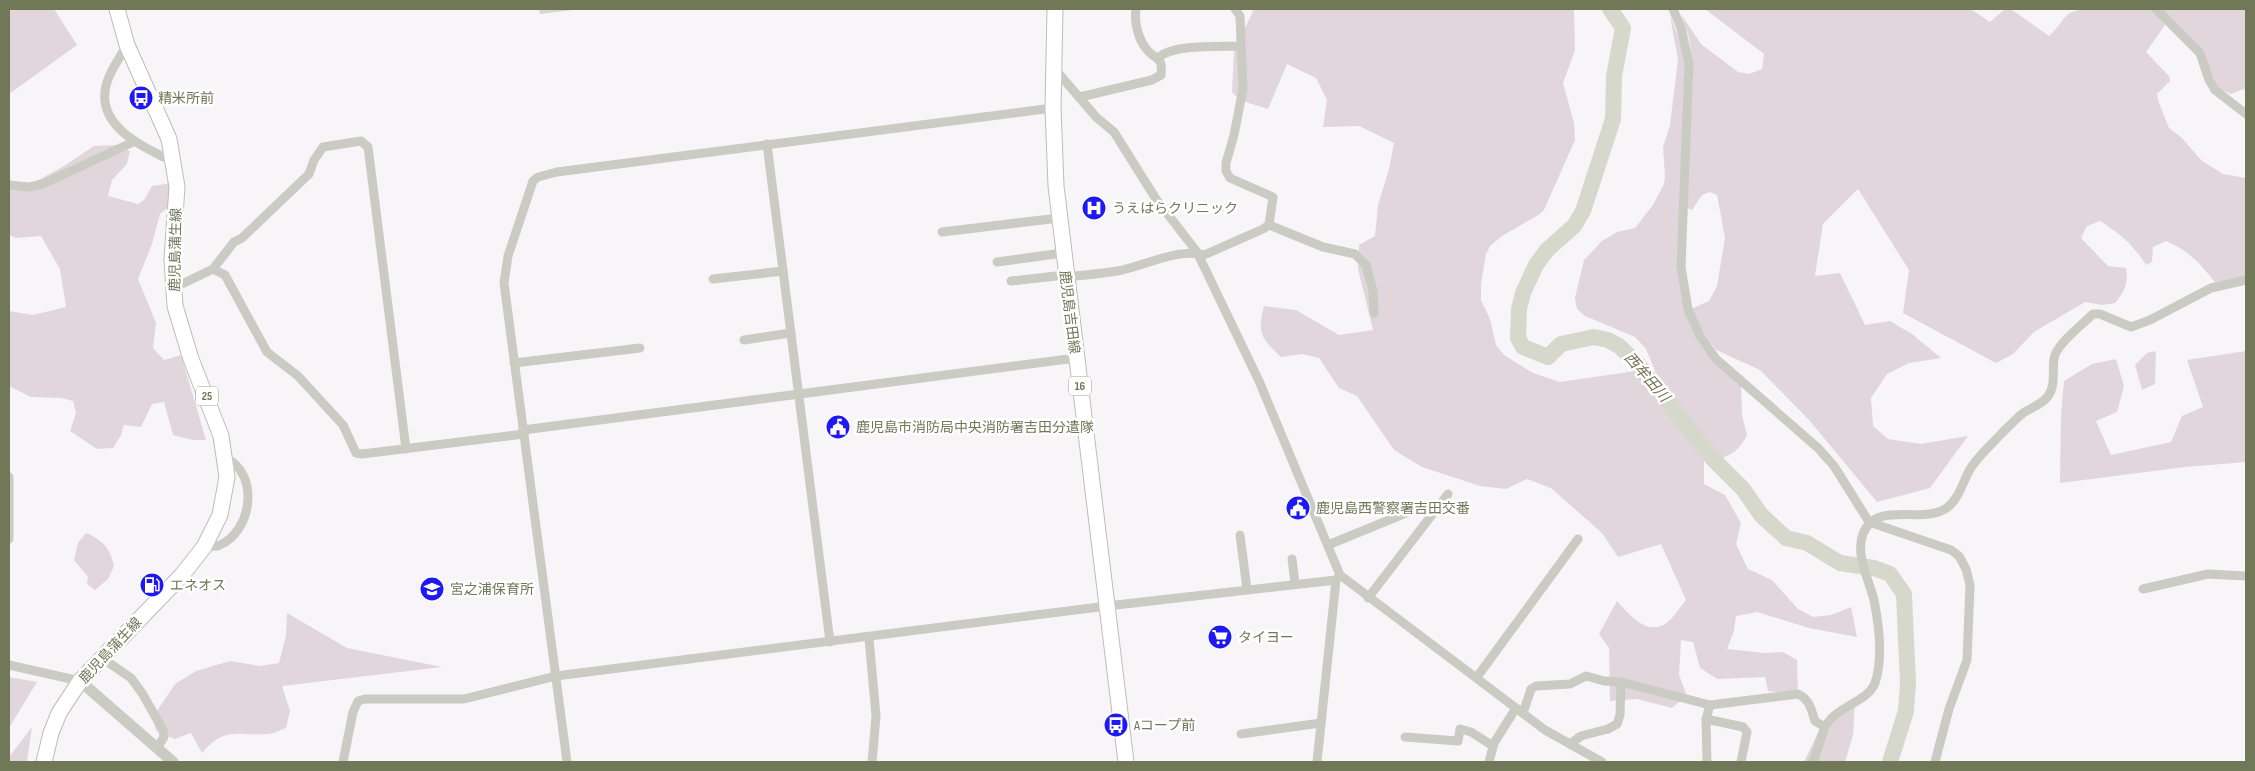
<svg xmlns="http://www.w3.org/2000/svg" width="2255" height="771" viewBox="0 0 2255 771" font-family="'Sofia Sans Condensed','Noto Sans JP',sans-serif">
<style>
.green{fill:#e1d6dc}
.water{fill:#d6d8cb}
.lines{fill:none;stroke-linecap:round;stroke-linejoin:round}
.river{stroke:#d6d8cb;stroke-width:16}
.primary-casing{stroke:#bcbfb4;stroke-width:17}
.minor{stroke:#caccc3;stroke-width:9}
.tertiary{stroke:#caccc3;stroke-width:11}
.primary{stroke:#fff;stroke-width:15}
.labels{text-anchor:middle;stroke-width:5;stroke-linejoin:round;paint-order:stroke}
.shield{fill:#fff;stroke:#9ba08a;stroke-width:1}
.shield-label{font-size:12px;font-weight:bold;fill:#707858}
.poi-label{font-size:14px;fill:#707858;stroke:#fff;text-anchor:start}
.street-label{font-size:14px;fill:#707858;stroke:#fff}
.water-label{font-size:15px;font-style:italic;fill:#747656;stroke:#fff}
</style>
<rect width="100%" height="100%" fill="#f8f5f9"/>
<!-- green -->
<g class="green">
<polygon points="9,9 54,9 77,45 9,94"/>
<path d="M 1254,9 L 1574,9 L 1575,50 L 1563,83 L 1574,123 L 1575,140 L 1544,210 L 1540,214 L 1502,236 L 1490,246 L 1486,254 L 1481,284 L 1481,300 L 1490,319 L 1496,345 L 1504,355 L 1533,373 L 1560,382 L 1635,371 L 1656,373 L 1646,349 L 1635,337 L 1585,316 L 1577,309 L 1575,298 L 1584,260 L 1602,241 L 1617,232 L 1635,228 L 1653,205 L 1664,184 L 1665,176 L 1663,147 L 1670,125 L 1678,60 L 1670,15 L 1681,43 L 1685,64 L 1678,275 C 1685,329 1701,349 1741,384 L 1742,415 L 1747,435 C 1736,456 1726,458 1704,461 L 1704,484 L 1725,495 L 1741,523 L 1736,544 L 1748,569 L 1772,580 L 1798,609 L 1813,617 L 1831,615 L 1851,607 L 1857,637 L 1809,628 L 1757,612 L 1736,616 L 1734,631 L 1727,649 L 1764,653 L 1783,652 L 1797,660 L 1798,695 L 1768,691 L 1765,677 L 1717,679 L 1700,668 L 1693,642 L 1681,640 L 1679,675 L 1687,696 L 1672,708 L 1637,699 L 1610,701 L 1609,648 L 1599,634 L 1617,601 C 1628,613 1646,636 1665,624 C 1673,619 1680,607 1686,600 L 1661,544 L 1618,557 L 1602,533 L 1551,488 L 1527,479 L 1506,489 L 1480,486 L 1422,467 L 1394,450 L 1357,396 L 1339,388 L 1319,358 L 1302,354 L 1281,357 C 1261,339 1257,332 1264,306 L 1296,310 L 1339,335 L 1373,330 L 1358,269 L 1359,245 L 1375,236 L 1378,205 L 1389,169 L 1394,143 L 1359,126 L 1323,127 L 1327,100 L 1316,78 L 1287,64 L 1268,109 L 1239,100 L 1232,92 L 1234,51 Z"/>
<path d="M 1705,9 L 1971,9 L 1990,22 L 2005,9 L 2011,9 L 2049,36 C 2058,28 2061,21 2067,15 C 2082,3 2131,9 2152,9 L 2165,25 L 2146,52 L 2169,76 L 2170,81 L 2157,94 L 2158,100 L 2169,128 L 2181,137 L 2201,160 L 2223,174 L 2246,178 L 2246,277 L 2215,282 C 2199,263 2190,251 2166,241 L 2153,247 L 2152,262 L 2146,265 C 2134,245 2119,233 2100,221 L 2087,226 L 2081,238 L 2108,266 L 2126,268 C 2129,283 2124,292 2115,303 L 2102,305 L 2085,302 L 2034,332 L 2013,354 L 1996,363 L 1903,313 L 1909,270 L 1858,189 L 1823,224 L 1815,276 L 1840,273 L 1865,325 L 1890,321 L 1912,334 L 1941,358 L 1909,363 L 1887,374 L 1871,398 L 1873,426 L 1888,439 L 1921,444 L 1968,436 L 1930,488 L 1877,502 L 1809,420 L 1760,370 L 1716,350 L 1702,331 L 1691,309 L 1709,301 L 1717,286 L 1725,238 L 1717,195 L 1710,192 L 1702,195 L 1692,210 L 1687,208 L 1693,63 L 1689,38 L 1681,14 L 1701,44 L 1738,72 L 1749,74 L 1762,69 L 1764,54 Z"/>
<polygon points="2161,9 2246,9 2246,91 2244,89 2231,94 2217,88 2201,49"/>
<polygon points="117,145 130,151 127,164 112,180 108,196 138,204 144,200 152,186 179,182 179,198 160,214 152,244 138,279 156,323 153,348 164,360 181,355 206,440 193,440 173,435 164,402 152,404 141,427 124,425 121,435 113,448 97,449 70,431 76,413 73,401 61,398 31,397 9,386 9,311 33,315 66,307 60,269 41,236 16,238 9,235 9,186 20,190 64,166 94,146"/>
<polygon points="2156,351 2155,384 2142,390 2135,365 2147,353"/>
<polygon points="2246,351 2246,462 2185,467 2060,483 2061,414 2064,381 2092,364 2116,359 2124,386 2117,412 2096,421 2111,455 2171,442 2182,416 2203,407 2187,360"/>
<path d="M 86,533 C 103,540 110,548 114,566 L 108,579 L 95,590 L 87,584 L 88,577 L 74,560 L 78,543 Z"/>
<path d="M 287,613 L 347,648 L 442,667 L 282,686 L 290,711 L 286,728 C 280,730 274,734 267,734 C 237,736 225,726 202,753 L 191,733 L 175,739 L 156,731 L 153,717 L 175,684 L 196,671 L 230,661 L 260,666 L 279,663 L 286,635 Z"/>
<polygon points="9,677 37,682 9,728"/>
<polygon points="1855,702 1853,735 1845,762 1804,762 1821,726"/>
<polygon points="32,727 27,762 9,762 9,757"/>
</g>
<!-- water -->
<polygon class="water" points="539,9 573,9 573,10 540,14"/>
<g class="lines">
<!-- river -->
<polyline class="river" points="1610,9 1623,28 1614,76 1613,119 1583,211 1574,226 1547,250 1536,265 1523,293 1519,309 1518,338 1523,347 1548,357 1561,344 1594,337 1608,340 1619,346 1638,364 1712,458 1743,489 1761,515 1786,538 1807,543 1840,563 1874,568 1890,574 1904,594 1908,683 1906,711 1890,762"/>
<defs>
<g id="primary">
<polyline points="1055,9 1053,108 1056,186 1126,762"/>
<polyline points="44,762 51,733 59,713 80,681 182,575 204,547 220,515 227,477 221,436 191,359 175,306 172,259 177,187 169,139 127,45 117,9"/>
</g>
</defs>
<!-- primary casing -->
<use href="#primary" class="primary-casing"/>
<!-- minor -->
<g class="minor">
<polyline points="1673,9 1681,28 1689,63 1681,267 1688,309 1700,336 1716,359 1818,448 1834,466 1869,522 1951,550 1959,556 1966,569 1970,585 1967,660 1949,709 1935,762"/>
<polyline points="2156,9 2200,53 2209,80 2215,90 2246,114"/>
<path d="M 127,45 C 119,59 107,75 105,91 C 100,129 147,149 174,162"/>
<path d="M 1159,57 C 1175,44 1219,47 1240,46"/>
<polyline points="1054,68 1096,117 1114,132 1156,199 1197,252 1259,381 1340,575 1545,730 1602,762"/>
<path d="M 1080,97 L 1152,80 L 1161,75 C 1163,56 1157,61 1147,50 C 1138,39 1134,22 1136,9"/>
<polyline points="767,144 830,642"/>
<polyline points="9,185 29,187 43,184 133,142"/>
<polyline points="1269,225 1323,247 1355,254 1366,265 1373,291 1374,313"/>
<polyline points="942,232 1059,218"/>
<polyline points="997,262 1063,253"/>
<polyline points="213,269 234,242 242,238 309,174 314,160 323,147 361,141 368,147 406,449"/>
<path d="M 1066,277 C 1083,275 1100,274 1117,271 C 1142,267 1180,247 1204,255 L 1263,229 L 1269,225 L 1273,197 L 1230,178 L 1226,171 L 1226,163 L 1234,135 L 1243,89 L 1240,16 L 1235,9"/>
<polyline points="713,279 783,271"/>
<polyline points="1011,281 1065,275"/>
<polyline points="172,284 182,284 213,269 225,275 267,352 298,376 343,425 356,453 362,454 524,434"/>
<polyline points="744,340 791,333"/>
<polyline points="514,363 640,348"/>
<polyline points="523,430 1076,358"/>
<polyline points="9,477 9,539"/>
<polyline points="1240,535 1247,589"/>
<polyline points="1328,545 1406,513"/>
<path d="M 204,547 C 209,546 215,547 220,545 C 253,530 259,474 226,458"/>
<polyline points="1292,559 1295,583"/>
<polyline points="2143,589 2208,574 2246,576"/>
<polyline points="1368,598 1448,494"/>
<polyline points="869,638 876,716 872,762"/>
<polyline points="102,658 131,678 142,693 163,730 164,737 157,748"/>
<polyline points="9,665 80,681"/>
<polyline points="1477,677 1578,539"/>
<polyline points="1523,713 1531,689 1536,686 1570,684 1586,676 1604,681 1621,682"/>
<polyline points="1706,719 1743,727 1747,732 1741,762"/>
<polyline points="1241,734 1321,723"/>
<polyline points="1405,737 1458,741 1460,729 1471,732 1493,746"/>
<path d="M 1570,744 L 1581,736 L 1608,729 L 1617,724 L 1620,715 L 1621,682 L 1710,705 L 1798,694 C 1810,700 1811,709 1815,721 L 1825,727 C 1837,705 1867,703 1875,683 C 1883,659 1879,625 1874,600 C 1869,580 1855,554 1863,534 C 1876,499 1924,526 1948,507 C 1959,498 1962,484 1969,471 C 1976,458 1991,445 2001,434 C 2008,427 2016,419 2023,413 C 2031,408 2043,404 2048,396 C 2056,385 2052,372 2054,359 C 2055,345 2083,324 2093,314 L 2100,314 L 2131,327 L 2150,320 L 2211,288 L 2246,280"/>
<polyline points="343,762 353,712 358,701 365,699 464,699 556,676 1107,606 1336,580"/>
<polyline points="567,762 504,283 508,256 533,181 538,177 557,172 1053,108"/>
<polyline points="1317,762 1336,580 1340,575"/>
<polyline points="1489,762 1494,743 1516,708"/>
<polyline points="1707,762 1706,719 1710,705"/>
<polyline points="1813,762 1825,727"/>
</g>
<!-- tertiary -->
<polyline class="tertiary" points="80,681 173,762"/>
<!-- primary -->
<use href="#primary" class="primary"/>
</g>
<!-- icons -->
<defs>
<symbol id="bus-disc" viewBox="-11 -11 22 22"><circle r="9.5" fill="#1e18f5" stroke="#fff"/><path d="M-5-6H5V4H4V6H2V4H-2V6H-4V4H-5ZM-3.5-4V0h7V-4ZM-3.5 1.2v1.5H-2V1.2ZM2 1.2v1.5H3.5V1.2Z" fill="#fff"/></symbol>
<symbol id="hospital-disc" viewBox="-11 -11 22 22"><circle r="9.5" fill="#1e18f5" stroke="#fff"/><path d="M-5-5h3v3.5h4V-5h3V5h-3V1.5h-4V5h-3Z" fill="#fff"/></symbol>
<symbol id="civic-disc" viewBox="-11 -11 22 22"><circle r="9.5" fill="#1e18f5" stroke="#fff"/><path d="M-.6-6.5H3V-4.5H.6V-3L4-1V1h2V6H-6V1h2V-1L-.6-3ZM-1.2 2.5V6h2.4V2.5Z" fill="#fff"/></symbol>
<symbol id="fuel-disc" viewBox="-11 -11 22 22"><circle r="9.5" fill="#1e18f5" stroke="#fff"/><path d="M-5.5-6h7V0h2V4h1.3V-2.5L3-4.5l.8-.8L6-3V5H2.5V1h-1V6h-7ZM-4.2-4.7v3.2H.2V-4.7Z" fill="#fff"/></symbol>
<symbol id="school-disc" viewBox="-11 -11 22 22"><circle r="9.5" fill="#1e18f5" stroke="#fff"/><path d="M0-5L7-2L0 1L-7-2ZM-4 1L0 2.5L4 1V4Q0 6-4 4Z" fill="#fff"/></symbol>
<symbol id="supermarket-disc" viewBox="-11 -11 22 22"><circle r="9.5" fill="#1e18f5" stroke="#fff"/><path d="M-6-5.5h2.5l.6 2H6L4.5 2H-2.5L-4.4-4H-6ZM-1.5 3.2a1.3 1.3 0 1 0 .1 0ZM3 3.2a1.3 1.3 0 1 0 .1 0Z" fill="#fff"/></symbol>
</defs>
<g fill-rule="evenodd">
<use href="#bus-disc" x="127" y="84" width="28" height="28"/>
<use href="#hospital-disc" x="1080" y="194" width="28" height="28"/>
<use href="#civic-disc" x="824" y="413" width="28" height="28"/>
<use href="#civic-disc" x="1284" y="494" width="28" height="28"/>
<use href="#fuel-disc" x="138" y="571" width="28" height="28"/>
<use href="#school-disc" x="418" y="575" width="28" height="28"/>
<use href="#supermarket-disc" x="1206" y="623" width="28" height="28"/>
<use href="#bus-disc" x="1102" y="711" width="28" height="28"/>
</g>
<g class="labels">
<!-- shield labels -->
<g class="shield">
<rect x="1069" y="376.5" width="22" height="19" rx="4"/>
<rect x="196" y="386.5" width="22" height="19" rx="4"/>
</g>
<g class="shield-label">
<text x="1080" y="390">16</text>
<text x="207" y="400">25</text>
</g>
<!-- poi labels -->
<g class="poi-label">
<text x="158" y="103">精米所前</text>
<text x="1112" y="213">うえはらクリニック</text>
<text x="856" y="432">鹿児島市消防局中央消防署吉田分遣隊</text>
<text x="1316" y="513">鹿児島西警察署吉田交番</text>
<text x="170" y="590">エネオス</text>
<text x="450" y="594">宮之浦保育所</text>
<text x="1238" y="642">タイヨー</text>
<text x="1134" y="730">Aコープ前</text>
</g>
<!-- street labels -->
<g class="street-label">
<text transform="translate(175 250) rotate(-89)" y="5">鹿児島蒲生線</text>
<text transform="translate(1070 312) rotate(83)" y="5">鹿児島吉田線</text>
<text transform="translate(110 650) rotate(-47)" y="5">鹿児島蒲生線</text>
</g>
<!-- water labels -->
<g class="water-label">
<text transform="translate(1647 377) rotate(49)" y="5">西牟田川</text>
</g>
</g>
<!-- border -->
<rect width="2255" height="771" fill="none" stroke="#707858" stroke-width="20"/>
</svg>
